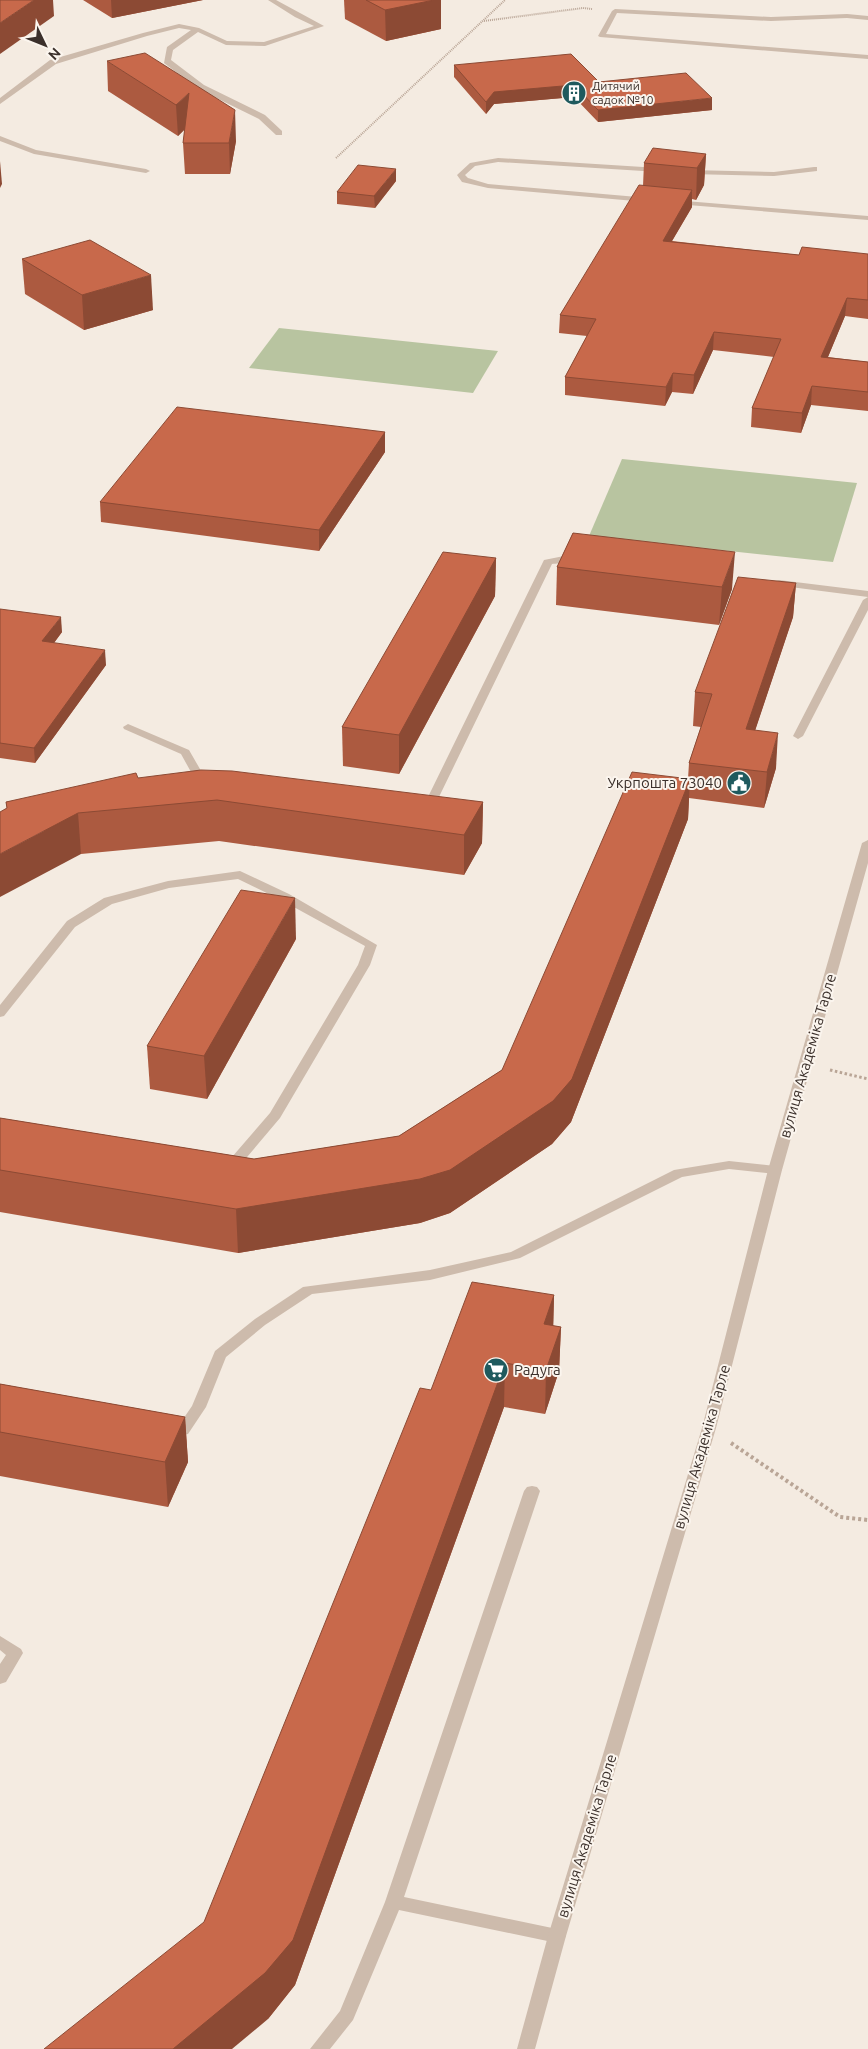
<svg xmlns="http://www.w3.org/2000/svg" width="868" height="2049" viewBox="0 0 868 2049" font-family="Ubuntu,sans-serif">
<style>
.green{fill:#b8c4a0}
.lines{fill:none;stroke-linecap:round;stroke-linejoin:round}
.path-far2{stroke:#b9a596;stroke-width:2;stroke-dasharray:1 1;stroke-linecap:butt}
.path-far1{stroke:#b9a596;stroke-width:3;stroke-dasharray:2.5 2.5;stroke-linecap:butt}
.path{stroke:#b9a596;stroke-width:4;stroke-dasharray:3 3;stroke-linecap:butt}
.lane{fill:#cdbbac;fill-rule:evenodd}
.street{fill:#cdbbac;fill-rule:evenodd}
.wall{fill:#ac5a40}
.shaded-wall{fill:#8c4a34}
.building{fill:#c8694b;stroke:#8c4a34}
.labels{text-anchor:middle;stroke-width:4;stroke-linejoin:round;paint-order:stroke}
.far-poi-label{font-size:12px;fill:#3b302b;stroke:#fbf5ee;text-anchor:start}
.poi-label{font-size:15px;fill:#3b302b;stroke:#fbf5ee;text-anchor:end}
.street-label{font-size:15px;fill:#3b302b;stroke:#fbf5ee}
</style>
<rect width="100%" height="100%" fill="#f4ebe1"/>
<!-- green -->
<g class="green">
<polygon points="279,328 498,351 473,393 249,368"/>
<polygon points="622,459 857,483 833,562 589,536"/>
</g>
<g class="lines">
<!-- path-far2 -->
<g class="path-far2">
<polyline points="484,21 583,8 592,9"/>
<polyline points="336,158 505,0"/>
</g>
<!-- path-far1 -->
<polyline class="path-far1" points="830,1070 868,1079"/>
<!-- path -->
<polyline class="path" points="731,1443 840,1517 868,1520"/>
<!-- lane -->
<g class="lane">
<polygon points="268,0 276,0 324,26 265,46 226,45 198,32 173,50 171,60 204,85 265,115 282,131 282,135 276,135 259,119 198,89 164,63 167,47 191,30 179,28 147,36 56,64 0,104 0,98 50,60 143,33 179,24 199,28 227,41 264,42 314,26 295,17"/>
<polygon points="615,9 771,17 847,14 868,16 868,20 847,18 771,21 617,13 606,34 868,55 868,59 600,37 598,36 612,11"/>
<polygon points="0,136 36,150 146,169 150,171 146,173 34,154 0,141"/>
<polygon points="498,158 659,168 663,170 659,172 498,162 475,166 465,175 468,178 488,184 649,198 649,202 646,202 488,188 462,182 457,175 470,163"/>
<polygon points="814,167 817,167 817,171 774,176 689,174 685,172 689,170 774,172"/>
<polygon points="673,200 868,216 868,220 676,204 672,202"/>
<path d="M 569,555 L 582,557 L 583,559 C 578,563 560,563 552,564 L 438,799 L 432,802 L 414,804 L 412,802 L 414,800 L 428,797 L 543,562 L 544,560 Z"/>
<polygon points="779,580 868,591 868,610 803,736 798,739 793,736 863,600 868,597 775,585 775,581"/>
<polygon points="128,724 189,750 204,776 211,780 209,782 196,781 181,754 124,729 123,727"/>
<polygon points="240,871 289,894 377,945 370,965 280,1118 242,1163 225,1167 218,1163 220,1160 232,1157 270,1113 358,965 365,946 281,900 238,879 169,888 112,904 75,927 4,1016 0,1017 0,1005 67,921 104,898 168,881"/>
<polygon points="729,1161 775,1166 782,1170 775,1174 729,1169 682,1177 520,1258 430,1280 312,1294 265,1325 226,1357 206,1407 188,1434 183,1435 166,1433 164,1429 166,1425 179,1425 192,1406 215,1351 255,1319 303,1287 430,1270 511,1252 674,1170"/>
<polygon points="532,1486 537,1487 540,1491 404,1897 557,1929 563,1931 566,1936 563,1941 557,1943 399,1910 353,2020 330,2049 310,2049 340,2011 385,1902 524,1491 527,1487"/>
<polygon points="0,1636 21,1649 23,1653 6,1682 0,1684 0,1664 6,1655 0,1650"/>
</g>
<!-- street -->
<polygon class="street" points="868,840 868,863 782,1170 716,1428 566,1936 535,2049 517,2049 548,1936 702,1428 768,1170 862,843"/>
</g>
<!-- wall -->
<g class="wall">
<polygon points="83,0 203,0 112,18"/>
<polygon points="344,0 441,0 441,29 386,41 345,19"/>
<polygon points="107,61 236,141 230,174 185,174 183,143 185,129 178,136 108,91"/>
<polygon points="454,65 599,82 712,110 598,122 574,97 494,104 486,114 454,77"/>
<polygon points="706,154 704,185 696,200 692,199 692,207 672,241 799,255 868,254 868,319 845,316 828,357 868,362 868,411 811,405 801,433 751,427 752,408 774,357 713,350 693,394 672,392 665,406 565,395 565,377 587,336 559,333 560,315 643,186 644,163"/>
<polygon points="396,181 375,208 337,204 337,192"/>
<polygon points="22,259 153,310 84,330 25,294"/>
<polygon points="385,432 385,452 319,551 101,522 100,502"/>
<polygon points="573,533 732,589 719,625 556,605 557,567"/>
<polygon points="496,558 495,596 399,774 343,766 342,727"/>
<polygon points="796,583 793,617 755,730 776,768 764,808 689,798 688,819 571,1122 552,1144 450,1213 420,1223 238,1253 0,1212 0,1118 254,1159 399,1136 502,1070 688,779 689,763 701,727 693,726 695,692"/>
<polygon points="0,609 62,632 54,643 106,665 35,763 0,758"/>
<polygon points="138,778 483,802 482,843 464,875 219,841 81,854 7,809 6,802"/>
<polygon points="296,939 207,1099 150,1089 147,1046"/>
<polygon points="554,1295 553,1326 561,1327 559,1371 545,1414 504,1407 295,1985 268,2019 431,1390"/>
<polygon points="0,1384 185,1417 188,1462 168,1507 0,1476"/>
</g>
<!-- shaded-wall -->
<g class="shaded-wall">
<polygon points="34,0 53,0 54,16 0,54 0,23"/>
<polygon points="111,0 203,0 112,18"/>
<polygon points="434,0 441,0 441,29 386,41 385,10"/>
<polygon points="574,85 574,97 494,104 486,114 486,102 494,92"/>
<polygon points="189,93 191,123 178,136 176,105"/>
<polygon points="712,98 712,110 598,122 598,110"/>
<polygon points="235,110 236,141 230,174 229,143"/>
<polygon points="706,154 704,185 696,200 697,168"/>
<polygon points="0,161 2,184 0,188"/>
<polygon points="396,169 396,181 375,208 374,196"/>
<polygon points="692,190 692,207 662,258 663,241"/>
<polygon points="151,275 153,310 84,330 82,295"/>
<polygon points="847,298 845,316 820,376 821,357"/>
<polygon points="714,332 713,350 693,394 694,375"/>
<polygon points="673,373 672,392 665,406 666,387"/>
<polygon points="812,386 811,405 801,433 802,413"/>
<polygon points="385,432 385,452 319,551 319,530"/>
<polygon points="735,552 732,589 719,625 722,587"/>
<polygon points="496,558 495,596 399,774 399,735"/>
<polygon points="796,583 793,617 744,764 746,729"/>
<polygon points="61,617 62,632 44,656 42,641"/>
<polygon points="105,650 106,665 35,763 34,748"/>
<polygon points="778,733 776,768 764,808 767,772"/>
<polygon points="690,779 688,819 571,1122 552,1144 450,1213 420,1223 238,1253 236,1209 450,1170"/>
<polygon points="483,802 482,843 464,875 464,835"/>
<polygon points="78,813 81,854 0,897 0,854"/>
<polygon points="295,898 296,939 207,1099 204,1056"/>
<polygon points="554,1295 553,1339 544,1324"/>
<polygon points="561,1327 559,1371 545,1414 546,1370"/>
<polygon points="505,1363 504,1407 295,1985 268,2019 232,2049 173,2049"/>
<polygon points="185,1417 188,1462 168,1507 165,1462"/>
</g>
<!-- building -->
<g class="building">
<polygon points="0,0 34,0 0,23"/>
<polygon points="366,0 434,0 385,10"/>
<polygon points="145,53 235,110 229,143 183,143 189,93 176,105 107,61"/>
<polygon points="571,54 599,82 686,73 712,98 598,110 574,85 494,92 486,102 454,65"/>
<polygon points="653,148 706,154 697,168 644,163"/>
<polygon points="358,165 396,169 374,196 337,192"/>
<polygon points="639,185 692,190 663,241 799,255 802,247 868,254 868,300 847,298 821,357 868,362 868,392 812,386 802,413 752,408 781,339 714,332 694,375 673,373 666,387 565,377 596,319 560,315"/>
<polygon points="90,240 151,275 82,295 22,259"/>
<polygon points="177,407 385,432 319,530 100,502"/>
<polygon points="573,533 735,552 722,587 557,567"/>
<polygon points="443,552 496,558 399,735 342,727"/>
<polygon points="738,577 796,583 746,729 778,733 767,772 689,763 712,694 695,692"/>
<polygon points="0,609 61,617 42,641 105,650 34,748 0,743"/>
<polygon points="201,770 232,771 483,802 464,835 217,800 78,813 0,854 0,812 7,808 6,802 136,773 138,778"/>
<polygon points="632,772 690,779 572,1079 553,1101 450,1170 420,1179 236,1209 0,1170 0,1118 254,1159 399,1136 502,1070"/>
<polygon points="241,890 295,898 204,1056 147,1046"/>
<polygon points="472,1282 554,1295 544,1324 561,1327 546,1370 505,1363 293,1940 265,1973 173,2049 44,2049 204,1922 420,1388 431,1390"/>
<polygon points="0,1384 185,1417 165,1462 0,1432"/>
</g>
<!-- icons -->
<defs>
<symbol id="building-disc" viewBox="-11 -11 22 22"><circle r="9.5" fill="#1f5a5e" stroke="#fbf5ee"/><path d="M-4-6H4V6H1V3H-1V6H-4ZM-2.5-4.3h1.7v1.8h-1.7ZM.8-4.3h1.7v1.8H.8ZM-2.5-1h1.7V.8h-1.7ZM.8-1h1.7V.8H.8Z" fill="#fff"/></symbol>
<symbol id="civic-disc" viewBox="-11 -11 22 22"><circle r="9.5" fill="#1f5a5e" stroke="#fbf5ee"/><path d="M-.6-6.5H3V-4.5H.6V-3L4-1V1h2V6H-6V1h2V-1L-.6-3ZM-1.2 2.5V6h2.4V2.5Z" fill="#fff"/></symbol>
<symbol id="supermarket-disc" viewBox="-11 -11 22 22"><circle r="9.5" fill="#1f5a5e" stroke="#fbf5ee"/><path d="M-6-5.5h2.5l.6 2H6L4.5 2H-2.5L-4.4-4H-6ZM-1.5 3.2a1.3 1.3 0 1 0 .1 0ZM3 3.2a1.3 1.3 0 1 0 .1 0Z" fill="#fff"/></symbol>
</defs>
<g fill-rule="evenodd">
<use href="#building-disc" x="560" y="79" width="28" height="28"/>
<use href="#civic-disc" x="725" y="769" width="28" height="28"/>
<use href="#supermarket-disc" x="482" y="1356" width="28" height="28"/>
</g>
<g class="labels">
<!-- far-poi labels -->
<g class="far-poi-label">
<text x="592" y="90">Дитячий<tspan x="592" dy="14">садок №10</tspan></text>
</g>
<!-- poi labels -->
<g class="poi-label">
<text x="722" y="788">Укрпошта 73040</text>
<text x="514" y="1375" text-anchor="start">Радуга</text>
</g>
<!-- street labels -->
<g class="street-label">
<text transform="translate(808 1056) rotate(-74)" y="5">вулиця Академіка Тарле</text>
<text transform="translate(702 1447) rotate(-74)" y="5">вулиця Академіка Тарле</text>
<text transform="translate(587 1836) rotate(-73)" y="5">вулиця Академіка Тарле</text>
</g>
</g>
<!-- north arrow -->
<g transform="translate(45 45) rotate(133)" stroke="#fbf5ee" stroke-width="4" paint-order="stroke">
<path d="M0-4L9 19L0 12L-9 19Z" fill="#3b302b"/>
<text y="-8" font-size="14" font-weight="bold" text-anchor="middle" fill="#3b302b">N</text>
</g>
</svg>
